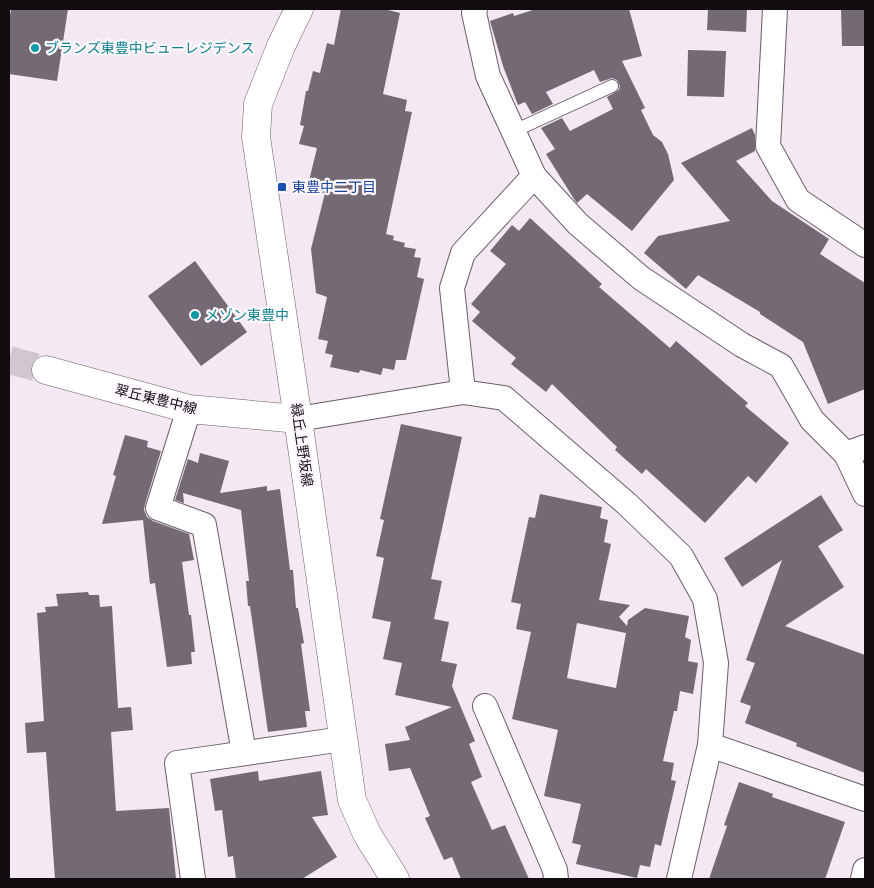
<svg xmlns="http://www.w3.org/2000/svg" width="874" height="888" viewBox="0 0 874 888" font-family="Montserrat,'Noto Sans JP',sans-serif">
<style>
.building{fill:#746a73;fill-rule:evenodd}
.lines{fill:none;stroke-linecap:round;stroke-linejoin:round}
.tertiary-tunnel{stroke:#d2c7d1;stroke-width:28;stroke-dasharray:28 14;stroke-linecap:butt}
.service-casing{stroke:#695e68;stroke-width:14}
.minor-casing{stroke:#695e68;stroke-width:26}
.tertiary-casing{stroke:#695e68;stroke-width:29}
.service{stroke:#fff;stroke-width:12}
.minor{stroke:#fff;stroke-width:24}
.tertiary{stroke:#fff;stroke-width:28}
.culture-dot{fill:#0f9aa8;stroke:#fef7fe;stroke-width:2}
.transit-dot{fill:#1a4fb4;stroke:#fef7fe;stroke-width:2}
.labels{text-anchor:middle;stroke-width:4.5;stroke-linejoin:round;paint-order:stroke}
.culture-label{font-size:14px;fill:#0d838f;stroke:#fef7fe;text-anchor:start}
.transit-label{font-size:14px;fill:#164399;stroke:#fef7fe;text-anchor:start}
.street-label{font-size:14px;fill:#100c10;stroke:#fef7fe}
</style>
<rect width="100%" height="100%" fill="#f4e8f3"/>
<!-- building -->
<g class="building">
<polygon points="11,9 68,9 57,81 9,74 9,22"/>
<polygon points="341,9 384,9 400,13 383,94 407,100 405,111 412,112 386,234 394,236 393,240 405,243 404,247 416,249 414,257 421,258 417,277 424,279 406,360 396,360 394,370 383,368 381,375 360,370 359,373 330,367 333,355 325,353 328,341 318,339 327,297 316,293 311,249 325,193 307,189 317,148 299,144 304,126 300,125 306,91 308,91 313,71 320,73 327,43 334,45"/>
<polygon points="536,9 629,9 642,56 622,61 645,108 641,110 653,135 662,142 668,154 674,180 632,231 587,194 577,203 574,199 546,154 555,149 541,128 562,118 570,131 613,109 607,97 619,90 620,86 617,80 612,78 600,82 594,70 546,92 553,104 532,114 525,102 518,105 503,66 490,21 513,13 514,16"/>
<polygon points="708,9 747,9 746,32 707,30"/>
<polygon points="841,9 865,9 865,46 842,46"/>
<polygon points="688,50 726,51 724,97 687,96"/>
<polygon points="752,128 755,135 755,151 736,161 772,201 829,239 820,254 865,283 865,389 828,404 803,342 760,314 760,312 698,275 686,289 644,253 658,236 730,221 681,163"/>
<polygon points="530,218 602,284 599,287 670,348 676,341 748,403 745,406 789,443 756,483 748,476 705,523 646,469 642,474 615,450 617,447 552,384 546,392 511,364 516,358 472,321 480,312 471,304 506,264 490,251 512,225 519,231"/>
<polygon points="195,261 247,332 201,366 148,296"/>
<polygon points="401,424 462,437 431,579 442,581 434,619 449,622 441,661 457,664 452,686 475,741 469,744 482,777 471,782 492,830 505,825 529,879 461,879 452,857 444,860 425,818 430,816 410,768 389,771 385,744 410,740 405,727 452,707 395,695 402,663 383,659 391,622 372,618 384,558 376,556 384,520 380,519"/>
<polygon points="125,435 148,441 147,447 161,451 145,504 144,510 147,517 153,521 189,534 194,560 182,562 189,615 191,615 195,652 191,652 192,664 167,667 155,583 150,584 143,520 102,524 116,476 113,475"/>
<polygon points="200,453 229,461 220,493 267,486 267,491 280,489 290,570 293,570 296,608 298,608 304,643 301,644 310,711 305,711 307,727 268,732 250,606 248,606 246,581 249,581 241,510 183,493 184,503 175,500 188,459 198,463"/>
<path d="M 540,494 L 602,507 L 600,518 L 608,520 L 604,542 L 611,544 L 599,600 L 630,605 L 619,617 L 627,626 L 628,620 L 645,608 L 689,616 L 685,637 L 691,640 L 688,661 L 698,663 L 693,694 L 680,691 L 677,711 L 674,711 L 663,761 L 674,763 L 671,780 L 676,781 L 661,846 L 655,844 L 650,867 L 640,865 L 637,878 L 576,864 L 581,845 L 572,843 L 581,804 L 544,796 L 558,730 L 512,719 L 531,632 L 516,629 L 521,604 L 511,602 L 529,517 L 535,518 ZM 577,623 L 626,633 L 616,688 L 567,678 Z"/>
<polygon points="821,495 843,530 818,546 844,587 785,626 865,655 865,773 796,746 797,743 745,723 751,706 740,702 755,663 746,660 782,560 742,587 724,558"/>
<polygon points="88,592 89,595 99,595 100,607 112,606 118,708 131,707 133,730 111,732 116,811 169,808 176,879 55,879 46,752 27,753 25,723 44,721 37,613 46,612 45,607 58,606 56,594"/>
<polygon points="258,771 259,781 321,771 328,815 312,817 337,857 302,879 236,879 233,856 228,857 222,810 215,811 210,779"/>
<polygon points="739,782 773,794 772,797 845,822 825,879 709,879 727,826 724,825"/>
</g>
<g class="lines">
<!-- tertiary-tunnel -->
<polyline class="tertiary-tunnel" points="9,360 46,370"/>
<defs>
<polyline id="service" points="514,131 612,86"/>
<g id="minor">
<polyline points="475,9 474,13 488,76 534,176 578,224 641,278 742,345 781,366 812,420 846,454 865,494"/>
<polyline points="775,9 768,146 798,200 865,245"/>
<polyline points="463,392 452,288 463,253 534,176"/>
<polyline points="189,409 158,508 204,525 244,753"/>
<polyline points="298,419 463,392 504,398 627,504 681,556 705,599 716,663 710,745 679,879"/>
<polyline points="846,454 865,447"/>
<polyline points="485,706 555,870 556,879"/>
<polyline points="710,745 865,799"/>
<polyline points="193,879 177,763 343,739"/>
<polyline points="863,879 865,870"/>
</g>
<g id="tertiary">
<polyline points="299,9 281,46 258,104 256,137 298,419 352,800 367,834 395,879"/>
<polyline points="46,370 189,409 298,419"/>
</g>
</defs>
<!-- service casing -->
<use href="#service" class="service-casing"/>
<!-- minor casing -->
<use href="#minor" class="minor-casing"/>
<!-- tertiary casing -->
<use href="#tertiary" class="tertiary-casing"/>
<!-- service -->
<use href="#service" class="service"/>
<!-- minor -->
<use href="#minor" class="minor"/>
<!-- tertiary -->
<use href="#tertiary" class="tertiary"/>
</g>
<!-- markers -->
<g class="culture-dot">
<circle cx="35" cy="48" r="5"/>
<circle cx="195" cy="315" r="5"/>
</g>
<rect class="transit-dot" x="277" y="182" width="10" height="10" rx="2.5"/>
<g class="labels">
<!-- culture labels -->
<g class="culture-label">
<text x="45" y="53">ブランズ東豊中ビューレジデンス</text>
<text x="205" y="320">メゾン東豊中</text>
</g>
<!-- transit labels -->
<g class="transit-label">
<text x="292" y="192">東豊中二丁目</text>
</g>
<!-- street labels -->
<g class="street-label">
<text transform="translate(156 399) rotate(14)" y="5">翠丘東豊中線</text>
<text transform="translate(302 445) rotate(82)" y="5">緑丘上野坂線</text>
</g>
</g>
<!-- border -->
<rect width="874" height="888" fill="none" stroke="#100c10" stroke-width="20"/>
</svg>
